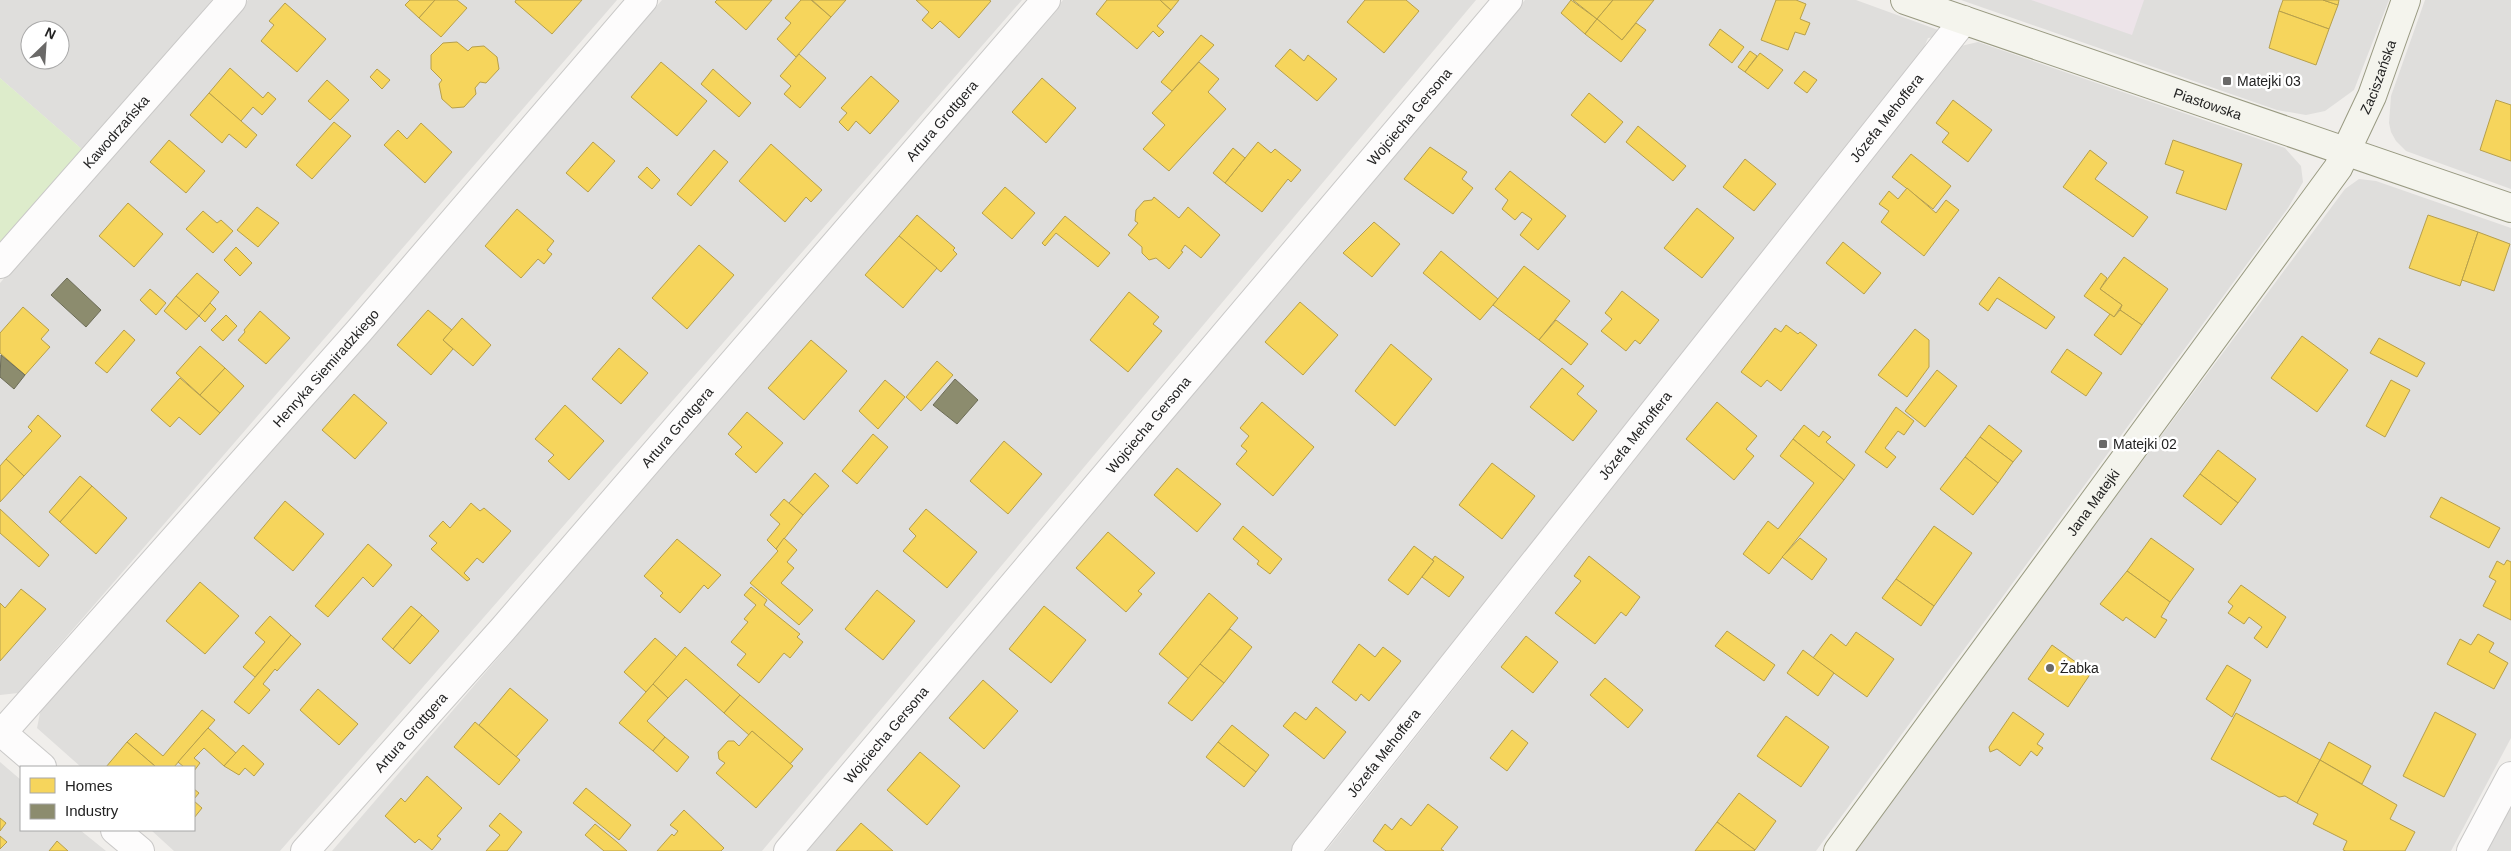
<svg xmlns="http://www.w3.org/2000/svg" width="2511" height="851" viewBox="0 0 2511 851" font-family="Helvetica,sans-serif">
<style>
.residential{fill:#dfdedc;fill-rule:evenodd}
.industrial{fill:#ede4e9}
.grass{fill:#ddeccb}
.homes{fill:#f6d55c;stroke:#b69f4b}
.industry{fill:#8c8c6e;stroke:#6c6c57}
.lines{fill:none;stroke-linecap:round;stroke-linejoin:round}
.street-casing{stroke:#c9c8c7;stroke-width:30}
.secondary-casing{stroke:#999a82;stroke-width:30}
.street{stroke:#fdfcfc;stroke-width:28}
.secondary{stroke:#f4f4ed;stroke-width:28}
.poi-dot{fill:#6a6968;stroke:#fff;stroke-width:2}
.labels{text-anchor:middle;stroke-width:5;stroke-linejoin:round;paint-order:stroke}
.street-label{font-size:14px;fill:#222;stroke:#fff}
.poi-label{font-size:14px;fill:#222;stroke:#fff;text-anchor:start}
</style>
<rect width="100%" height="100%" fill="#f0eeeb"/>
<!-- residential -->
<g class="residential">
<path d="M 0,0 L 212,0 L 84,151 L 0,78 ZM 30,30 L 60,30 L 60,60 L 30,60 Z"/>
<polygon points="248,0 617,0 18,693 0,695 0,283"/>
<polygon points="662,0 1022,0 280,851 174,851 151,830 194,830 194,767 81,767 37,728 40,713 46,701"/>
<polygon points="1063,0 1476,0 762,851 332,851"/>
<polygon points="1525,0 1856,0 1952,35 1928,38 1922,52 1291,851 801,851"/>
<polygon points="1961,0 2389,0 2354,90 2325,111 2306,115 2277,110"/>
<polygon points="2425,0 2511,0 2511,189 2406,151 2396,141 2391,132 2389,123 2391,96"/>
<polygon points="1978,42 2285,148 2301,166 2303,182 2288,208 1816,851 1326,851 1961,46"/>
<polygon points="2359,179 2376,181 2511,228 2511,738 2451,851 1852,851 2345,189"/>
<polygon points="0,762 21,780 21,830 80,830 106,851 0,851"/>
<polygon points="2511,805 2511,851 2486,851"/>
</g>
<!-- industrial -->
<polygon class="industrial" points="2031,0 2144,0 2132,35"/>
<!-- grass -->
<polygon class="grass" points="0,78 84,151 0,248"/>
<!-- homes -->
<g class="homes">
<polygon points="410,0 435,0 419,18 405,5"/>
<polygon points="435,0 457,0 467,8 441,37 419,18"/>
<polygon points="516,0 582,0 552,34 515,2"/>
<polygon points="717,0 772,0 746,30 715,2"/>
<polygon points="801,0 811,0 831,17 796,57 777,39 791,23 785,18"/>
<polygon points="812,0 846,0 831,17"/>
<polygon points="916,0 989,0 991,1 959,38 940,21 932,29 922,20 929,12"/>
<polygon points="1107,0 1160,0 1171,10 1157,26 1164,32 1159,37 1153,31 1137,49 1096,14"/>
<polygon points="1160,0 1179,0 1171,10"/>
<polygon points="1365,0 1406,0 1419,11 1384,53 1347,22"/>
<polygon points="1571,0 1597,19 1585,34 1561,13"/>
<polygon points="1573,0 1613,0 1597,19"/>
<polygon points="1613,0 1654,0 1622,40 1597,19"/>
<polygon points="1776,0 1796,0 1806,4 1800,19 1810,23 1805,35 1795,32 1788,50 1761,40"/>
<polygon points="2283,0 2323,0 2338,5 2329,29 2279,11"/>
<polygon points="2323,0 2339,0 2338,5"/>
<polygon points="285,3 326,39 297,72 261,41 274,25 269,21"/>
<polygon points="2279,11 2329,29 2316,65 2269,48"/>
<polygon points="1597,19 1622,40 1636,23 1646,30 1621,62 1585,34"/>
<polygon points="1720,29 1744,47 1732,63 1709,45"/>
<polygon points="1201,35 1214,45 1172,91 1161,82"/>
<polygon points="457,42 468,51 472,47 484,46 497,57 499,69 486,83 480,82 475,88 476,94 464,107 452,108 442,99 439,84 442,80 431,69 431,55 443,43"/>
<polygon points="1290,49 1304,61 1308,55 1337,79 1317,101 1275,66"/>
<polygon points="1750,51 1757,56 1745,72 1738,67"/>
<polygon points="1760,53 1783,70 1768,89 1745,72"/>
<polygon points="799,54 826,78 800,108 784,94 791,86 780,76"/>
<polygon points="661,62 707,101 677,136 631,97"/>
<polygon points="1199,62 1219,79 1208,92 1226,109 1169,171 1143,149 1165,125 1152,113"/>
<polygon points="230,68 263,98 268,92 276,99 262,115 253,107 241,121 209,93"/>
<polygon points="377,69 390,80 382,89 370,77"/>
<polygon points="713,69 751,103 739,117 701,84"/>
<polygon points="1804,71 1817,80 1807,93 1794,83"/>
<polygon points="871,76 899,101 870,134 856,121 848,131 839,122 847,113 841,108"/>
<polygon points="1042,78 1076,108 1046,143 1012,112"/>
<polygon points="327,80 349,100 330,120 308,101"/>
<polygon points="209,93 257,135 246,148 229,134 222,143 190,115"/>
<polygon points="1589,93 1623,122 1605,143 1571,115"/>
<polygon points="1953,100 1992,130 1968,162 1942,142 1949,133 1936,123"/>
<polygon points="2496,100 2511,105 2511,161 2480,150"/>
<polygon points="334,122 351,136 312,179 296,165"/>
<polygon points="421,123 452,152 425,183 384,145 398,130 407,139"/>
<polygon points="1638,126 1686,166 1673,181 1626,142"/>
<polygon points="169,140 205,171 186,193 150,162"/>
<polygon points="2173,140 2242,164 2226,210 2176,193 2184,171 2165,164"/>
<polygon points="593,142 615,161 588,192 566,173"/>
<polygon points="1258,142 1271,153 1275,149 1301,170 1291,182 1288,179 1262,212 1225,183"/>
<polygon points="771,144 822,190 811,202 806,197 785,222 739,181"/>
<polygon points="1430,147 1467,172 1462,179 1473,188 1453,214 1404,179"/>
<polygon points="1233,148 1245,158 1225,183 1213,173"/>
<polygon points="714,150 728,162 691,206 677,194"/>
<polygon points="2090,150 2107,163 2095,179 2148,217 2133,237 2063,187"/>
<polygon points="1911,154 1951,186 1933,209 1892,177"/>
<polygon points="1745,159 1776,184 1754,211 1723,187"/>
<polygon points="647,167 660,180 652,189 638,177"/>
<polygon points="1510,171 1566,216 1538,250 1520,235 1532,219 1522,212 1515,220 1502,209 1508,200 1495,189"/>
<polygon points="1005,187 1035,213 1012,239 982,213"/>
<polygon points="1907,188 1936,213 1946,200 1959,210 1924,256 1881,222 1889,211 1879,204 1889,191 1898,199"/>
<polygon points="1154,197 1179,218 1188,207 1220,235 1201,258 1185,245 1181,251 1183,252 1169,269 1156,258 1149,260 1142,253 1142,247 1128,235 1138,223 1135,221 1136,210 1144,201 1152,200"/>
<polygon points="128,203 163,234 134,267 99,236"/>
<polygon points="257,207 279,223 258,247 237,230"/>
<polygon points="1697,208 1734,238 1702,278 1664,248"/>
<polygon points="517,209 554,241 547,250 552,254 544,264 538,259 521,278 485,246"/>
<polygon points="203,211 217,223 221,220 233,231 213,253 186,229"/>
<polygon points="917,215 955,248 953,250 957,254 941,272 899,236"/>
<polygon points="2428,215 2478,232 2460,286 2409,268"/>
<polygon points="1065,216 1110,253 1098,267 1056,233 1045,246 1042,243"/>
<polygon points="1374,222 1400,244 1372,277 1343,253"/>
<polygon points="2478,232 2510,244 2494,291 2462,280"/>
<polygon points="899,236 937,268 903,308 865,275"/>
<polygon points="1843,242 1881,273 1864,294 1826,263"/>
<polygon points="699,245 734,275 687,329 652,298"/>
<polygon points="236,247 252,263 240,276 224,260"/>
<polygon points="1441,251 1498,299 1480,320 1423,273"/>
<polygon points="2124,257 2168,289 2142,325 2120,310 2122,305 2100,289"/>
<polygon points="1524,266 1570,301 1539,340 1493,305"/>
<polygon points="197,273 219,292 199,316 176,296"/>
<polygon points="2101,273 2107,278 2100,289 2122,305 2114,317 2084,296"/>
<polygon points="1999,277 2055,317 2046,329 1997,298 1988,311 1979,304"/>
<polygon points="150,289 166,303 156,315 140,300"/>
<polygon points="1622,291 1659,320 1640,344 1635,340 1626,351 1601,331 1612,319 1605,313"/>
<polygon points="1129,292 1159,317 1153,324 1162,331 1128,372 1090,340"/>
<polygon points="176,296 199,316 186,330 164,311"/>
<polygon points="1300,302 1338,335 1303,375 1265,342"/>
<polygon points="210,303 216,309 205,322 199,316"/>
<polygon points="23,307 49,330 41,339 50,347 25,375 0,353 0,333"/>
<polygon points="428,310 452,330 443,340 453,349 431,375 397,345"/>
<polygon points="2120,310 2142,325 2121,355 2094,335 2110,314 2114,317"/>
<polygon points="260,311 290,338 266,364 238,340 245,332 244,330"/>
<polygon points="226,315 237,326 223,341 211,330"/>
<polygon points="462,318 491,345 473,366 443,340"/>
<polygon points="1556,320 1588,344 1571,365 1539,340"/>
<polygon points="1786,325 1798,334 1800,332 1817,345 1781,391 1767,380 1761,387 1741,372 1775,328 1781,332"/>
<polygon points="1915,329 1929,340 1929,367 1907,397 1878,375"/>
<polygon points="124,330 135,340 107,373 95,363"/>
<polygon points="2302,336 2348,370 2317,412 2271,378"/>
<polygon points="2379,338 2425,363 2417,377 2370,353"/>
<polygon points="811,340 847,371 804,420 768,388"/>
<polygon points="1391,344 1432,379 1395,426 1355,391"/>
<polygon points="200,346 225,368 200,395 176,373"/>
<polygon points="619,348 648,373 621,404 592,379"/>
<polygon points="2067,349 2102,373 2086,396 2051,372"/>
<polygon points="937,361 953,375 921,411 906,397"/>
<polygon points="225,368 244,386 220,413 200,395"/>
<polygon points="1562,368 1584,386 1577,394 1597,411 1573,441 1530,407"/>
<polygon points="1937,370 1957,386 1925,427 1905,411"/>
<polygon points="180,378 220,413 200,435 179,417 170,427 151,410"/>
<polygon points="885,380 905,397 878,429 859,411"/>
<polygon points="2391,380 2410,390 2385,437 2366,426"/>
<polygon points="354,394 387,423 355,459 322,430"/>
<polygon points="1262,402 1314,447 1273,496 1236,464 1247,451 1241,446 1249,436 1240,428"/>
<polygon points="1717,402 1757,436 1746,449 1754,456 1734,480 1686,439"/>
<polygon points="565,405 604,441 569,480 548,461 554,455 535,439"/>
<polygon points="1896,407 1914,421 1904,435 1898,431 1885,448 1896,457 1887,468 1865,452"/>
<polygon points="747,412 783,443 756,473 735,454 742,447 728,434"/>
<polygon points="38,415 61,436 24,476 6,459 32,431 28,427"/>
<polygon points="1804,425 1819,437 1823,431 1831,437 1826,442 1855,465 1844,480 1793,439"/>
<polygon points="1989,425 2022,451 2013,462 1980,437"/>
<polygon points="873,434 888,447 857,484 842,471"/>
<polygon points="1980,437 2013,462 1998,483 1965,457"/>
<polygon points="1793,439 1844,480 1769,574 1743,554 1768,521 1778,529 1814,483 1780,456"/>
<polygon points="1004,441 1042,474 1008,514 970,481"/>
<polygon points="2218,450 2256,479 2238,503 2200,474"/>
<polygon points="1965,457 1998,483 1973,515 1940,489"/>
<polygon points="6,459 24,476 0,502 0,466"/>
<polygon points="1492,463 1535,496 1502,539 1459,505"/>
<polygon points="1177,468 1221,504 1197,532 1154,495"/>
<polygon points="815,473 829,486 803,515 789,503"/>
<polygon points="2200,474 2238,503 2221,525 2183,496"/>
<polygon points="80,476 92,486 60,522 49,512"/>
<polygon points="92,486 127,518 96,554 60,522"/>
<polygon points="2441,497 2500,528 2489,548 2430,517"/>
<polygon points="784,499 803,515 776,549 767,540 780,524 770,515"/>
<polygon points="285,501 324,534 293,571 254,538"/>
<polygon points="471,503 480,511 484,508 511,531 483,563 477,558 464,573 470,579 467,581 431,549 437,543 429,536 443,521 450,528"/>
<polygon points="0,509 49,555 39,567 0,533"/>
<polygon points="926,509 977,552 947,588 903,551 916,536 909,529"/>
<polygon points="1243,526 1282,559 1270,574 1257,564 1259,561 1233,539"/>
<polygon points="1934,526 1972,553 1934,606 1896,579"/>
<polygon points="1108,532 1155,573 1138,591 1142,594 1126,612 1076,568"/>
<polygon points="784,538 797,550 787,562 794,568 781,583 813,610 799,625 750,583 778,551 776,549"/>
<polygon points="1800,538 1827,559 1812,580 1782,557"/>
<polygon points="2151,538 2194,569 2170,602 2127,571"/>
<polygon points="677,539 721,575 708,589 704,585 680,613 660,596 663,593 644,576"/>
<polygon points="368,544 392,565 373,587 363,577 328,617 315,606"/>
<polygon points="1414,546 1434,561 1408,595 1388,580"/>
<polygon points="1435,556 1464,577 1449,597 1422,577 1434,561 1432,560"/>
<polygon points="1589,556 1640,597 1626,616 1621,612 1595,644 1555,613 1581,581 1574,576"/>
<polygon points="2507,560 2511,562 2511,620 2483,606 2496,581 2489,577 2497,561 2504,565"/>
<polygon points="2127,571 2170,602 2161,617 2167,620 2155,638 2126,617 2123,621 2100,604"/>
<polygon points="1896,579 1934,606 1921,626 1882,598"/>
<polygon points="200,582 239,616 205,654 166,621"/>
<polygon points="2241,585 2286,617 2267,648 2254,638 2262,627 2249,617 2244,624 2228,613 2233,606 2228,602"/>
<polygon points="751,587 767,600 764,605 800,634 797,637 803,642 790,658 784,653 759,683 737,665 746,654 731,642 748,622 744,619 756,605 744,595"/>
<polygon points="21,589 46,609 0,661 0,603 5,608"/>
<polygon points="877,590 915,621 883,660 845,629"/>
<polygon points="1209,593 1238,618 1189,679 1159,654"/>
<polygon points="411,606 422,615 393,649 382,639"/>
<polygon points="1044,606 1086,640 1051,683 1009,649"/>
<polygon points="422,615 439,631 410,664 393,649"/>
<polygon points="270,616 291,635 255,677 243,667 265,642 255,633"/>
<polygon points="1230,629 1252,647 1224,683 1200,664"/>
<polygon points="1727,631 1775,665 1764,681 1715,646"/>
<polygon points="1856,632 1894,659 1867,697 1813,658 1831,634 1846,646"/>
<polygon points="2478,634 2494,643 2489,652 2508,663 2494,689 2447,664 2460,639 2471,645"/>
<polygon points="291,635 301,644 277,671 275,669 263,684 270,690 249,714 234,702"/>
<polygon points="1526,636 1558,662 1533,693 1501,667"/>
<polygon points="655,638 677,657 646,692 624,672"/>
<polygon points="1359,644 1375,657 1383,647 1401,661 1369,701 1361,694 1356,701 1332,682"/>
<polygon points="2052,645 2091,673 2068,707 2028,679"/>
<polygon points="685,647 740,695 724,713 686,679 668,698 653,684"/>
<polygon points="1803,650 1834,673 1818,696 1787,673"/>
<polygon points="1200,664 1224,683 1192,721 1168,703"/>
<polygon points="2227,665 2251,680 2232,717 2206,699"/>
<polygon points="1605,678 1643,710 1628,728 1590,695"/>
<polygon points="983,680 1018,711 984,749 949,718"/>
<polygon points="653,684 668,698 647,721 665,737 653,751 619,723"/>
<polygon points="510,688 548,720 516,757 479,725"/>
<polygon points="318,689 358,724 339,745 300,710"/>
<polygon points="740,695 803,749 790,764 752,731 749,735 724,713"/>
<polygon points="1316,707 1346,732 1324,759 1283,726 1295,712 1306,720"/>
<polygon points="202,710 215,720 174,767 156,767 127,742 136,733 163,756"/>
<polygon points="2013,712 2044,734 2037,744 2043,748 2037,756 2031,751 2020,766 1997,749 1990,752 1989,747"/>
<polygon points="2435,712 2476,734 2444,797 2403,776"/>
<polygon points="2236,713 2320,760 2297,803 2285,796 2279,797 2211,759"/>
<polygon points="1786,716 1829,747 1801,787 1757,756"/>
<polygon points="475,722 520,760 499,785 454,747"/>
<polygon points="1232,725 1269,755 1256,772 1218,742"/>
<polygon points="208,728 236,753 224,766 204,748 194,758 200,763 194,771 194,767 184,767 178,762"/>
<polygon points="1512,730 1528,743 1507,771 1490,758"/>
<polygon points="752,731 793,766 756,808 716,773 725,763 719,759 718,752 728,741 734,741 739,746"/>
<polygon points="665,737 689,757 677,772 653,751"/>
<polygon points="127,742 156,767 106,767"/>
<polygon points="1218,742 1256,772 1244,787 1206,757"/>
<polygon points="2329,742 2371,766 2362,784 2320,760"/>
<polygon points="243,745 264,764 254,776 245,768 239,775 224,766"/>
<polygon points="920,752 960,786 927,825 887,790"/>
<polygon points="2320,760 2397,805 2390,819 2415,832 2405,851 2346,851 2343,850 2347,841 2313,824 2318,814 2297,803"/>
<polygon points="427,776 462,808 437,836 441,839 432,850 419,839 415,843 385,816 401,798 405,802"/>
<polygon points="586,788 631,825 619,840 573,803"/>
<polygon points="194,789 199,793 194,799"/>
<polygon points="1739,793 1776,821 1755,850 1717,822"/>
<polygon points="194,801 202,808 194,818"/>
<polygon points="1428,804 1458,827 1441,849 1444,851 1386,851 1373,841 1385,824 1392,830 1401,818 1411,826"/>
<polygon points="684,810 724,848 721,851 657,851 672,834 674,836 678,831 670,825"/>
<polygon points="500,813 522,832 507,851 486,851 500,835 489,826"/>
<polygon points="0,818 6,823 0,831"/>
<polygon points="1717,822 1755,850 1754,851 1695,851"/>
<polygon points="861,823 893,851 836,851"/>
<polygon points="595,824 617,842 627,851 604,851 585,835"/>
<polygon points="0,836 7,842 0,849"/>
<polygon points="57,841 68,851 49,851"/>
</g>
<!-- industry -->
<g class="industry">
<polygon points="67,278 101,310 86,327 51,295"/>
<polygon points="1,355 25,375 14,389 0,377"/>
<polygon points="955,379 978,400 957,424 933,405"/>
</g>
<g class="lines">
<defs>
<g id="street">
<path id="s1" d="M 0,264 L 232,0"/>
<polyline points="0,731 42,767"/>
<path id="s2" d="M 2,733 L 359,331 L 643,0"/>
<polyline points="115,830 140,851"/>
<path id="s3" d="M 305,851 L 503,629 L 1046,0"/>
<path id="s4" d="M 788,851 L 1508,0"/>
<path id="s5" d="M 1306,851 L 1964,20"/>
<polyline points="2471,851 2511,776"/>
</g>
<g id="secondary">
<path id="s6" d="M 1905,0 L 2511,208"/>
<path id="s7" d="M 1838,851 L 2338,168 L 2372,96 L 2406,0"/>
</g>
</defs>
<!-- street casing -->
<use href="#street" class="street-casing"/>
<!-- secondary casing -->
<use href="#secondary" class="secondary-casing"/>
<!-- street -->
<use href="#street" class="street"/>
<!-- secondary -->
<use href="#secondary" class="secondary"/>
</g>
<!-- markers -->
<g class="poi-dot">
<rect x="2222" y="76" width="10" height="10" rx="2.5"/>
<rect x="2098" y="439" width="10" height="10" rx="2.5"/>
<circle cx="2050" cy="668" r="5"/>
</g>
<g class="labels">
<!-- street labels -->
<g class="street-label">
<text dy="5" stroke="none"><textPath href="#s7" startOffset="946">Zaciszańska</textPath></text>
<text dy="5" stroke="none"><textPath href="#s6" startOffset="320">Piastowska</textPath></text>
<text dy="5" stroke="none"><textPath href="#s4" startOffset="962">Wojciecha Gersona</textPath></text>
<text dy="5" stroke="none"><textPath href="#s5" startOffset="935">Józefa Mehoffera</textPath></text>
<text dy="5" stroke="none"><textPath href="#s3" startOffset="969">Artura Grottgera</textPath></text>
<text dy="5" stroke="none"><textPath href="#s1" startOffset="176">Kawodrzańska</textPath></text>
<text dy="5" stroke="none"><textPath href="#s2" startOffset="488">Henryka Siemiradzkiego</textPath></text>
<text dy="5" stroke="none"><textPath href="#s4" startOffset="558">Wojciecha Gersona</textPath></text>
<text dy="5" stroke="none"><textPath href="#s3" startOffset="564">Artura Grottgera</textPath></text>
<text dy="5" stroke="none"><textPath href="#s5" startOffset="530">Józefa Mehoffera</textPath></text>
<text dy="5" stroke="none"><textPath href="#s7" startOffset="432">Jana Matejki</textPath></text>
<text dy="5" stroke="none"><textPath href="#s3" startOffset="159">Artura Grottgera</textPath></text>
<text dy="5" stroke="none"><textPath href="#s4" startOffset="152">Wojciecha Gersona</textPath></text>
<text dy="5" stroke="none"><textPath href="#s5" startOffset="125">Józefa Mehoffera</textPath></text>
</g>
<!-- poi labels -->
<g class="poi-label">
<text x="2237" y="86">Matejki 03</text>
<text x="2113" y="449">Matejki 02</text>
<text x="2060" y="673">Żabka</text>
</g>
</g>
<!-- legend -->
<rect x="20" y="766" width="175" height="65" fill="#ffffff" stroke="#a7a7a7"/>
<rect x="30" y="778" width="25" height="15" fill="#f6d55c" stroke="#a7a7a7"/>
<text x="65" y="791" font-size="15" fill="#222222">Homes</text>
<rect x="30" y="804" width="25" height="15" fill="#8c8c6e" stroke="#a7a7a7"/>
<text x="65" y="816" font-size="15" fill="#222222">Industry</text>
<!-- north arrow -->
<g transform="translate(45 45) rotate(25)"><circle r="24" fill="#ffffff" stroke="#a7a7a7"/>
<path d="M0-4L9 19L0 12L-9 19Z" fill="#6a6968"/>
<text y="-8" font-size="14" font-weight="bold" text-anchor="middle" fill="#222222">N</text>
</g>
</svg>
